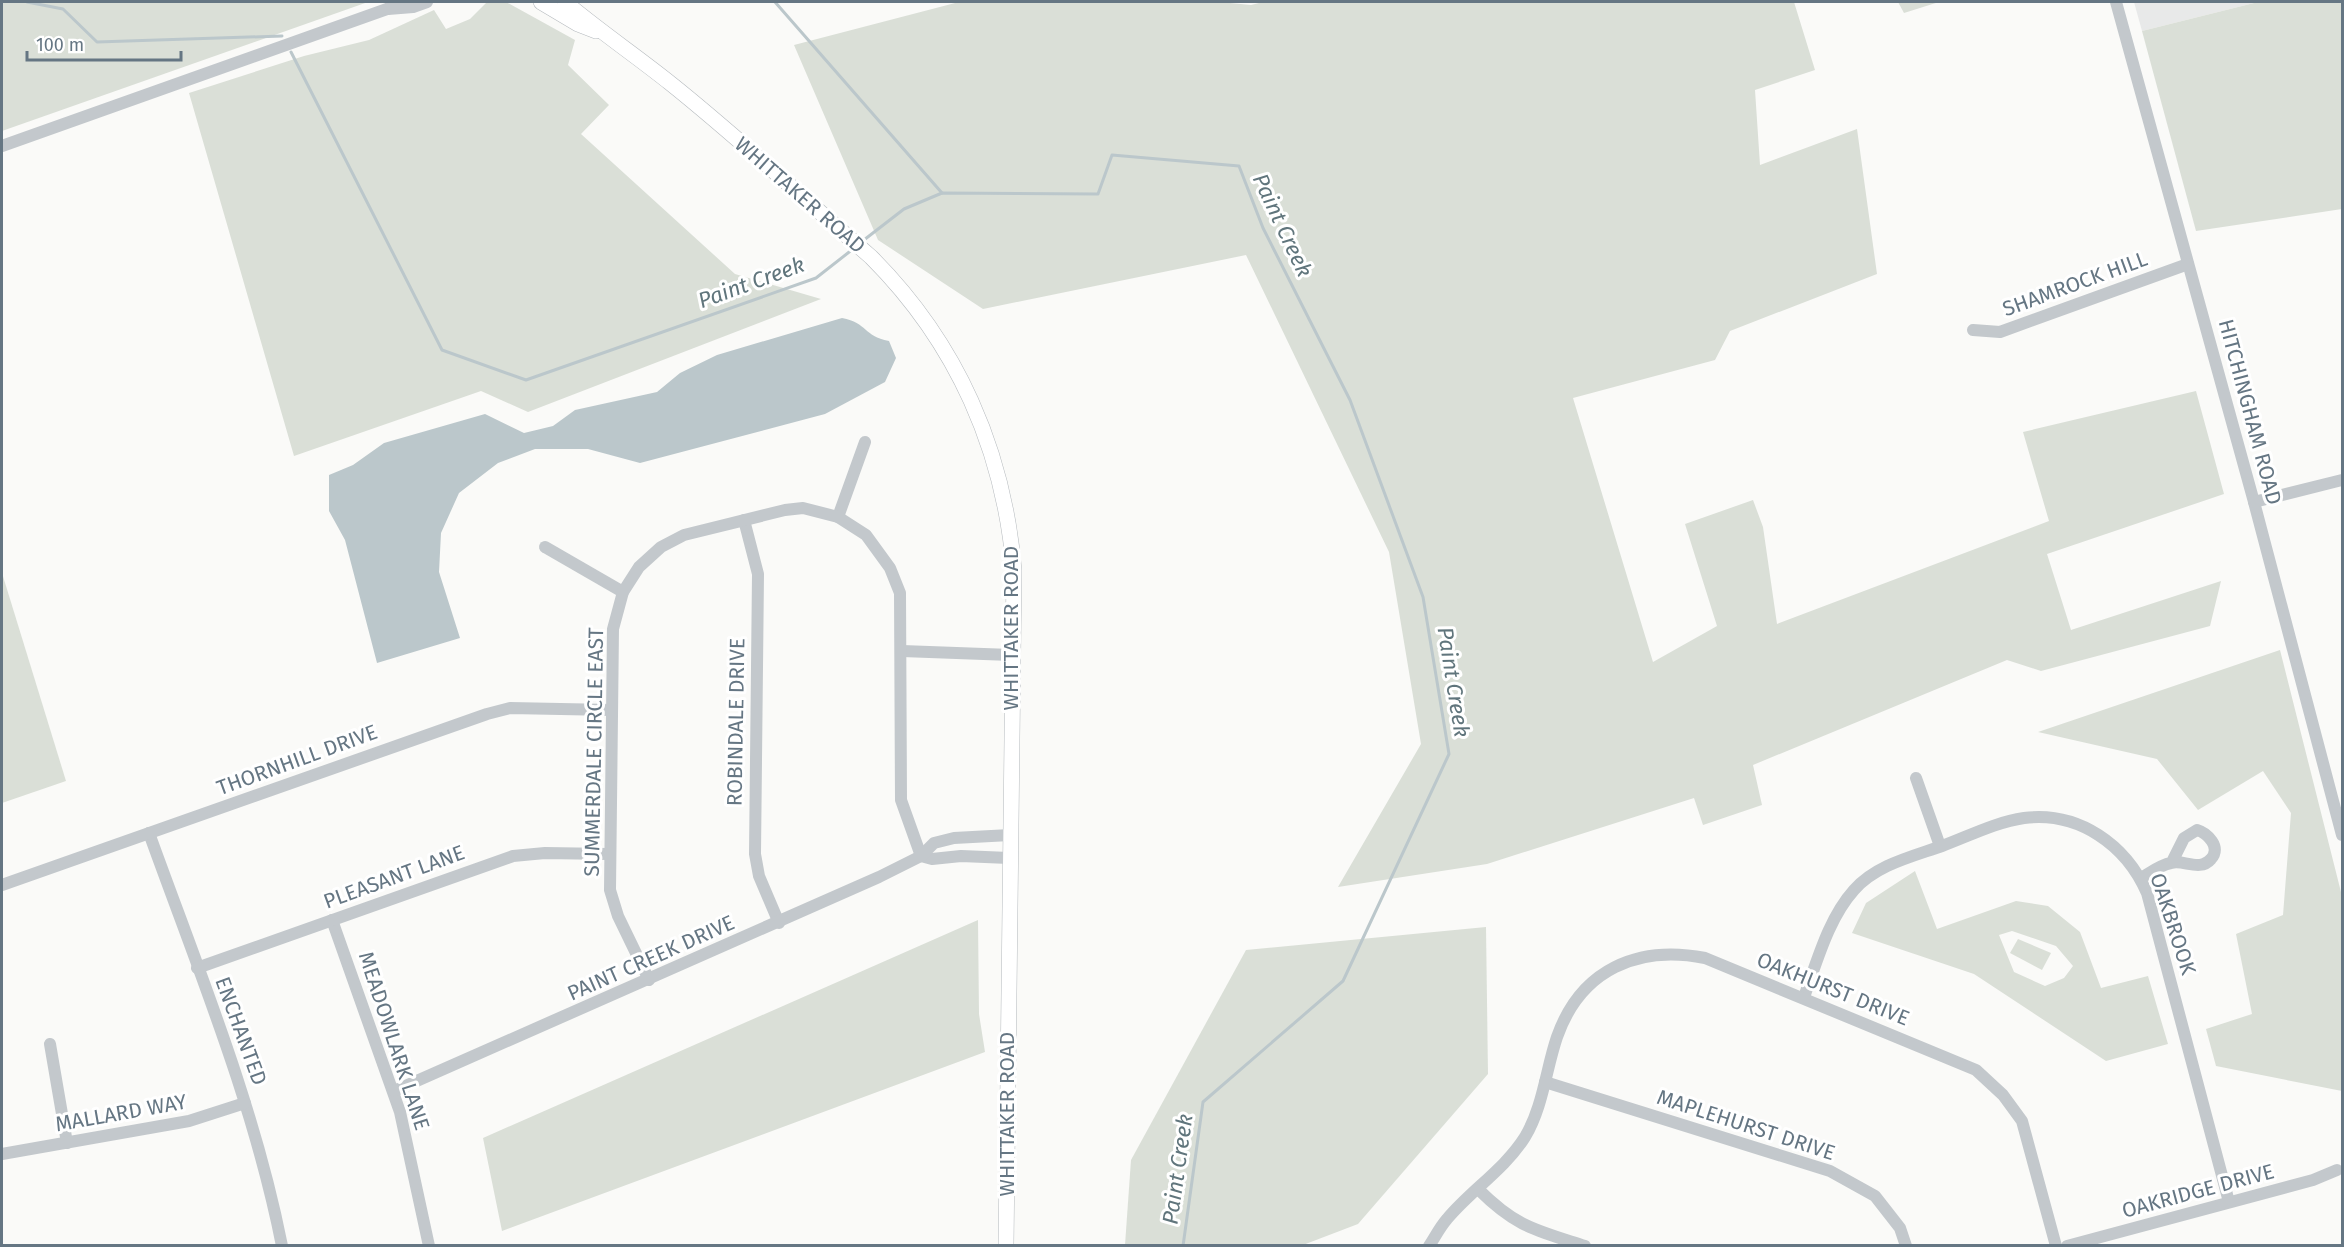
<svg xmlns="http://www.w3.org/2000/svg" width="2344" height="1247" viewBox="0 0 2344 1247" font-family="'Fira Sans',sans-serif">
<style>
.built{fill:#e8e9e9}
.green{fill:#dadfd7;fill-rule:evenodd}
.water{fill:#bbc7cb}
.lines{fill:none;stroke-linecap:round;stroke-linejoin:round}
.stream{stroke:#bbc7cb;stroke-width:3}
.major-casing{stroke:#b5babe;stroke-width:16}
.minor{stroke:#c3c8cc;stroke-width:12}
.major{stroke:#fff;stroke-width:15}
.labels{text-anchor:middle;stroke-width:6;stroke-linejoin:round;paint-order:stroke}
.street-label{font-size:21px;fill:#657683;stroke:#fff}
.water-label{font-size:22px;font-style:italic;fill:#60757c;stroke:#fff}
</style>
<rect width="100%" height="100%" fill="#fafaf8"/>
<!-- built -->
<polygon class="built" points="2134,2 2258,2 2142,31"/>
<!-- green -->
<g class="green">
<polygon points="2,2 368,2 2,131"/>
<polygon points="487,2 506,2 575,40 568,65 609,105 581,134 735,274 821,299 528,412 481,391 294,456 189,93 304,56 369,40 434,10 446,29 470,19"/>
<polygon points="959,2 1220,2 1251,5 1263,2 1794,2 1815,70 1755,90 1760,165 1857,129 1877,274 1730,331 1715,360 1573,398 1653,662 1717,626 1685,524 1753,500 1763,527 1777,624 2049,521 2023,432 2196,391 2224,494 2047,554 2071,630 2221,581 2210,626 2041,671 2007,660 1753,765 1762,805 1703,825 1694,798 1487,864 1338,887 1421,744 1389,552 1246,255 983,309 878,240 794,45"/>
<polygon points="1898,2 1939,2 1904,13"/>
<polygon points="2258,2 2342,2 2342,209 2196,231 2142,31"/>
<polygon points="2,573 66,781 2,803"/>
<polygon points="2280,650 2342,896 2342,1091 2216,1066 2206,1029 2252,1014 2236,934 2283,915 2291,813 2263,771 2198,810 2157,759 2038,732"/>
<path d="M 1915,871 L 1937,929 L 2016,901 L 2048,906 L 2080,932 L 2101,988 L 2148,976 L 2168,1044 L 2106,1061 L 1974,974 L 1852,933 L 1866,903 ZM 2012,931 L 2056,946 L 2073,966 L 2064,978 L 2045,986 L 2014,972 L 1999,935 Z"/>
<polygon points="978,920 979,1014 985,1052 502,1231 483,1138"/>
<polygon points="1486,927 1488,1074 1358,1224 1303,1245 1125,1245 1131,1160 1246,950"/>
<polygon points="2018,939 2051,953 2042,970 2010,953"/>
</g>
<!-- water -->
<path class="water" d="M 842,318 C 868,323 863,336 889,341 L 896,358 L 885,382 L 825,414 L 640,463 L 588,449 L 535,449 L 498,463 L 459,493 L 441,533 L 439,572 L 460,638 L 377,663 L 345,540 L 329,511 L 329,475 L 353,465 L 384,443 L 485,414 L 524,433 L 553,426 L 575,410 L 657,392 L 680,373 L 717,355 Z"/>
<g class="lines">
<!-- stream -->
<g class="stream">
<polyline points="27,2 63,9 97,42 282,36"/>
<polyline points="775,2 942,193"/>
<polyline points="291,52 442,350 526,380 816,278 853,249"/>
<polyline points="860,243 904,209 942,193 1098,194 1112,155 1239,166 1263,228 1350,400 1423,597 1449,754 1343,981 1203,1102 1183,1246"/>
</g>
<defs>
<g id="major">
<polyline points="541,2 578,24 596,31"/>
<path d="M 565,2 C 598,30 635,55 670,83 C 739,138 804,199 871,257 C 957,343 1004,450 1014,570 L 1006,1246"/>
</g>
</defs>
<!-- major casing -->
<use href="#major" class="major-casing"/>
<!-- minor -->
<g class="minor">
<polyline points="2116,2 2254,502 2342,835"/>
<polyline points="388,9 413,7 427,2"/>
<polyline points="2,146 387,9 399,2"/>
<polyline points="1973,330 2000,332 2188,264"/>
<polyline points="2254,502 2342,480"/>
<polyline points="838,517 865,442"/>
<polyline points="744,520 758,574 755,854 759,876 779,923"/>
<polyline points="545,547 623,592"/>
<polyline points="902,651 1011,655"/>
<polyline points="1916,778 1940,846"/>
<path d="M 149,833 C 198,969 254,1104 282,1246"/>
<polyline points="921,856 932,859 961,856 1009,858"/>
<path d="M 2141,878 C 2150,873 2160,865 2171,863 C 2183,859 2200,872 2211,859 C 2222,847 2207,833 2197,830 L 2184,838 L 2172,862"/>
<polyline points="2,885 487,714 510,708 611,710"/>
<polyline points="332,920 400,1112 429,1246"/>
<polyline points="197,968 513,856 545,853 609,854"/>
<polyline points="649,980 618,916 610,890 613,629 623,592 639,567 661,547 684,535 785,510 803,508 838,517 866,535 890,568 900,593 901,800 921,856"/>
<path d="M 1804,997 C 1817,962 1828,919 1854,890 C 1876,865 1911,857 1942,846 C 1969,836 1996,822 2024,818 C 2079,811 2126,845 2147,893 L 2229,1202"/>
<polyline points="50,1044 67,1143"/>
<polyline points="1545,1082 1830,1171 1875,1196 1900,1228 1906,1246"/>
<polyline points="394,1091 879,877 921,856 934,843 954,838 1010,835"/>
<polyline points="2,1154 189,1121 245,1103"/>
<path d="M 1478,1189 C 1516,1227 1535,1230 1585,1246"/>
<path d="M 1429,1246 C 1435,1237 1440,1227 1447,1219 C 1471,1190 1504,1170 1525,1137 C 1543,1107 1546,1069 1557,1037 C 1581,969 1638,945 1705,958 L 1976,1070 L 2003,1095 L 2022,1121 L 2056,1246"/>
<polyline points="2067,1246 2313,1180 2337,1170"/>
</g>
<!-- major -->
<use href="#major" class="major"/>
</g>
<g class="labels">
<!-- street labels -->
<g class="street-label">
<text transform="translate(800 195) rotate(41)" y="7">WHITTAKER ROAD</text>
<text transform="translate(2075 284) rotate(-20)" y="7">SHAMROCK HILL</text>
<text transform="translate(2250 412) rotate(75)" y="7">HITCHINGHAM ROAD</text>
<text transform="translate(1011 628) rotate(-90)" y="7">WHITTAKER ROAD</text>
<text transform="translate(736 722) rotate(-89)" y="7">ROBINDALE DRIVE</text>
<text transform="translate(594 752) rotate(-89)" y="7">SUMMERDALE CIRCLE EAST</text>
<text transform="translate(297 760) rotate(-20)" y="7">THORNHILL DRIVE</text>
<text transform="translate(394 877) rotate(-20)" y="7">PLEASANT LANE</text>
<text transform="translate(2173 924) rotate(72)" y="7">OAKBROOK</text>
<text transform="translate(651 958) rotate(-24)" y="7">PAINT CREEK DRIVE</text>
<text transform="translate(1833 989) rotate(22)" y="7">OAKHURST DRIVE</text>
<text transform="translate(241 1031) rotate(70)" y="7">ENCHANTED</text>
<text transform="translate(394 1041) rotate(72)" y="7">MEADOWLARK LANE</text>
<text transform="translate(121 1113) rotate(-10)" y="7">MALLARD WAY</text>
<text transform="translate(1007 1114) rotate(-90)" y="7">WHITTAKER ROAD</text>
<text transform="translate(1746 1125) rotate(18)" y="7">MAPLEHURST DRIVE</text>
<text transform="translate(2198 1191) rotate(-15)" y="7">OAKRIDGE DRIVE</text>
</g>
<!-- water labels -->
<g class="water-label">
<text transform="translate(1283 225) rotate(65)" y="8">Paint Creek</text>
<text transform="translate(751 282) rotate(-20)" y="8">Paint Creek</text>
<text transform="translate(1454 682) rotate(81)" y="8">Paint Creek</text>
<text transform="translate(1177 1169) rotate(-82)" y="8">Paint Creek</text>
</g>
</g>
<!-- border -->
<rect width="2344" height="1247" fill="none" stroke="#657683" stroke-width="6"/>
<!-- scale -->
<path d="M27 51v9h154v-9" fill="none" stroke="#657683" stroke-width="3"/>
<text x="36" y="51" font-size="18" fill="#657683" stroke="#ffffff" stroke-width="4.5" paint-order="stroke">100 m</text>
</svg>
